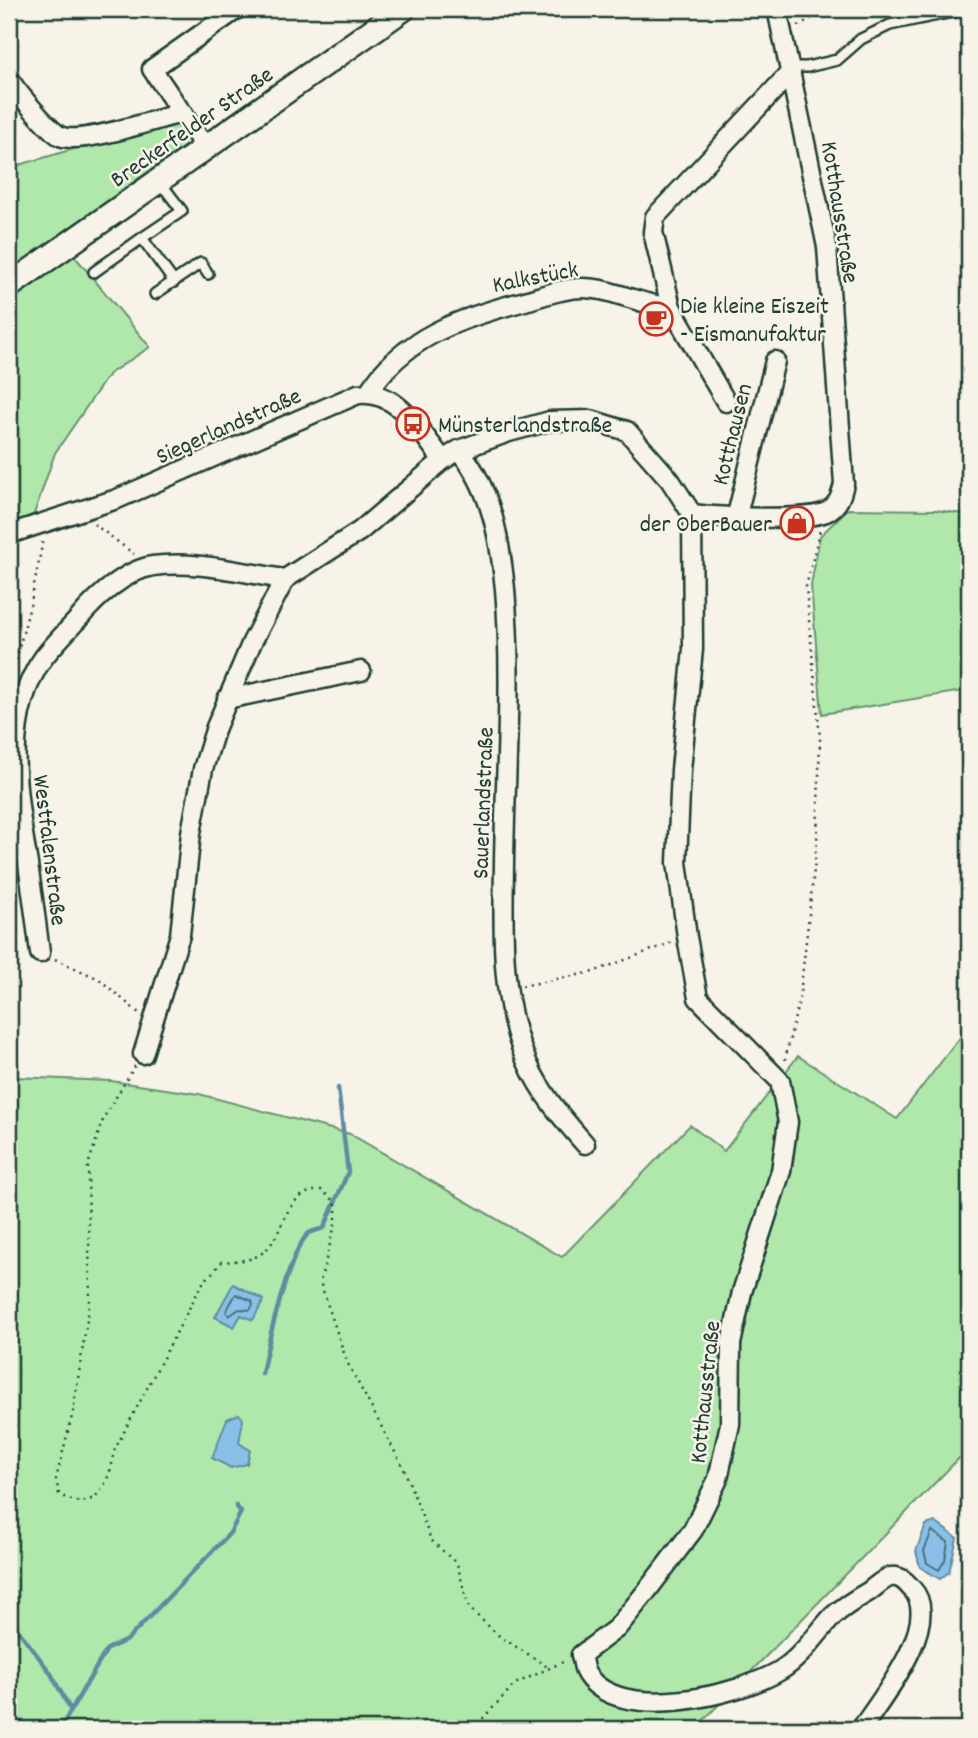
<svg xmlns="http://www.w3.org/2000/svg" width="978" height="1738" viewBox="0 0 978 1738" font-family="Dekko,sans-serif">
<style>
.green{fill:#b0e8ac;stroke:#689270;stroke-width:2}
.water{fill:#8ac0e8;stroke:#5f8ca0;stroke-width:2}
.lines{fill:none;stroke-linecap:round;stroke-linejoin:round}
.shore{stroke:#4a717c;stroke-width:2}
.stream{stroke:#5f8ca0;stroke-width:4.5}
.lane-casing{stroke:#1f3d34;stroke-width:14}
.street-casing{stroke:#1f3d34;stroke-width:23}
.secondary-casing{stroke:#1f3d34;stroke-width:28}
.path{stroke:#1f3d34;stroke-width:2.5;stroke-dasharray:2 5;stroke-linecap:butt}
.lane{stroke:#f7f3e8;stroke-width:9}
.street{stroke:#f7f3e8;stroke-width:18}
.secondary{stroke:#f7f3e8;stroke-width:23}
.labels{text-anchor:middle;stroke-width:5;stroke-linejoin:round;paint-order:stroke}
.street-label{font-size:24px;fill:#1f3d34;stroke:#f7f3e8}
.poi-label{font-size:24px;fill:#1f3d34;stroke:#f7f3e8;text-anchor:start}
</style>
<rect width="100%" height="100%" fill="#f7f3e8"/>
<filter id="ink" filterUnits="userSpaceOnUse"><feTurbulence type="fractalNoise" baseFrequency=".0143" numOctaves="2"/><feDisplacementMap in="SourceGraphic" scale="14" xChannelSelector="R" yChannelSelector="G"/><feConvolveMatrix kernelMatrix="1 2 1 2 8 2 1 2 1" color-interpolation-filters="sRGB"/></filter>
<g filter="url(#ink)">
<!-- green -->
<g class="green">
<polygon points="179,118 193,140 9,277 9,168"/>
<polygon points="72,253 150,347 109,374 55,453 34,514 9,527 9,297"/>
<polygon points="848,509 937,510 969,515 969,690 822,714 811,585 820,536"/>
<polygon points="9,944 15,1077 111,1081 199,1094 350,1134 562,1257 690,1125 724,1151 798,1056 897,1119 969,1026 969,1448 695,1729 9,1729"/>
</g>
<!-- water -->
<g class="water">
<polygon points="233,1284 264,1300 253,1320 241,1315 234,1327 215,1317"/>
<polygon points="239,1414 243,1419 239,1443 250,1450 247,1464 231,1468 212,1458 227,1419"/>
<polygon points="935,1522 957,1538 949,1572 940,1579 920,1567 916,1551 926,1525"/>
</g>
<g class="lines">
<!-- shore -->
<g class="shore">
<polygon points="236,1294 252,1301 253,1305 250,1310 239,1309 229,1316 226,1311"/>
<polygon points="932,1531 948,1542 945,1560 939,1570 927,1563 924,1551"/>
</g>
<!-- stream -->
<g class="stream">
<path d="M 262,1374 C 267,1347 289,1250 309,1233 C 313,1231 319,1230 324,1228 L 348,1172 L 338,1088"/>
<polyline points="9,1618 50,1672 70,1709"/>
<polyline points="60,1729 107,1649 127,1640 230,1533 241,1512 236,1506"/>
</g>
<defs>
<g id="lane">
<polyline points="790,67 807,67 837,60 861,39 890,25 967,9"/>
<polyline points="160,182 182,211 142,238 174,282"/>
<polyline points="94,272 142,238"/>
<polyline points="155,294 201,263 208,274"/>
</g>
<g id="street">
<polyline points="9,10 9,9"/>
<path d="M 9,79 C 16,91 49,130 60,136 C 80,146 158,118 183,113"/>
<polyline points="205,147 152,69 237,9"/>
<path d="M 368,393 C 403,336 464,317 525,301 C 543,296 563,288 582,288 C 613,288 641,306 671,307"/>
<polyline points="726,402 671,307 653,232 655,217 791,72"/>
<path d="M 459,450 C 492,489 500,541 505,589 C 513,681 505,772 504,864 C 503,929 500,1002 527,1062 C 541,1094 563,1119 585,1144"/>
<path d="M 692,514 C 715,517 811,522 828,511 C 839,504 841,496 844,484 L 827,247 L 777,9"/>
<polyline points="736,519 775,361"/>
<path d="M 9,534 L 117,499 L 358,394 C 398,389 421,433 443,460"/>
<polyline points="227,699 361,671"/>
<path d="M 40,953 C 36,921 32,890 27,858 C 16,793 2,715 44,657 C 55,643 68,630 80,617 C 97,597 126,570 153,566 C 196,560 242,573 285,579 L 360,531 L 443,460 L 459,450 L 509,432 L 550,421 L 591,420 L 627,431 L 670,480 L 692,514 L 693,649 L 681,770 L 677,862 L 687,937 L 698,998 L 780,1081 L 788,1122 L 781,1171 L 742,1292 L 731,1344 L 730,1424 L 718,1479 L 693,1530 L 646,1592 L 617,1628 L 581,1655 C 583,1661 583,1670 587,1675 C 620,1724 740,1695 781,1670 C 801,1658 817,1633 833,1616 C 843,1607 856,1599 868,1592 C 874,1588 883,1579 890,1577 C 900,1575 906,1582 912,1589 C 943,1622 881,1700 861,1729"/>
<polyline points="143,1054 180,935 191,833 203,769 216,727 252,642 285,579"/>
</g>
<polyline id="secondary" points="9,286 403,9"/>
</defs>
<!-- lane casing -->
<use href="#lane" class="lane-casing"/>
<!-- street casing -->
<use href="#street" class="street-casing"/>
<!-- secondary casing -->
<use href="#secondary" class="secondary-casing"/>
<!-- path -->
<g class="path">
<polyline points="798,26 827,9"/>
<polyline points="94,524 134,554"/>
<polyline points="9,687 31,602 43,540"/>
<polyline points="55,959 99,979 140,1014"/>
<polyline points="522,986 593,972 673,942"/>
<polyline points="785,1060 800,995 817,843 820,738 806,587 820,530"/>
<path d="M 135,1066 L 104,1117 L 88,1165 L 90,1300 L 73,1412 L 56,1479 L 59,1494 C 97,1518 110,1480 115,1449 L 202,1284 L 222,1262 C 232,1261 247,1261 255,1257 C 288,1243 277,1193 321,1190 L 336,1202 L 336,1221 L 320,1282 L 347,1362 L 404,1469 L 431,1540 L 457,1564 L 469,1608 L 498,1635 L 549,1668"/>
<polyline points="473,1729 515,1684 565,1661"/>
</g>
<!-- lane -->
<use href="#lane" class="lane"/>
<!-- street -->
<use href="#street" class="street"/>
<!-- secondary -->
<use href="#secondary" class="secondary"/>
</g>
</g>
<!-- icons -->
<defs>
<symbol id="cafe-ring" viewBox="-11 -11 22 22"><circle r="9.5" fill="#f7f3e8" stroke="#c8321e" stroke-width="1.5"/><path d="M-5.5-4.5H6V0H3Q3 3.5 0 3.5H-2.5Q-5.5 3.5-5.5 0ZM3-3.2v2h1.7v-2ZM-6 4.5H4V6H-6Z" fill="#c8321e"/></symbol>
<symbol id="bus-ring" viewBox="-11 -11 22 22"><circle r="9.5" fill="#f7f3e8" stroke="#c8321e" stroke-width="1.5"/><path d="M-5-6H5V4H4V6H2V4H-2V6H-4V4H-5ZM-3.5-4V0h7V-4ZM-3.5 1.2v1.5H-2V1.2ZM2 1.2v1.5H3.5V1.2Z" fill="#c8321e"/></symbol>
<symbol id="shop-ring" viewBox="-11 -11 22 22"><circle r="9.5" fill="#f7f3e8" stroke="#c8321e" stroke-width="1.5"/><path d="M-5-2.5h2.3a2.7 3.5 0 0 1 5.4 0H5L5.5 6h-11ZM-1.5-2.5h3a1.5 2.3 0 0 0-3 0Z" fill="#c8321e"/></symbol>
</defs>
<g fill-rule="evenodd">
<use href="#cafe-ring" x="637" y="300" width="38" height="38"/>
<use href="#bus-ring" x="394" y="405" width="38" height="38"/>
<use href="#shop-ring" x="778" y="504" width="38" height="38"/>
</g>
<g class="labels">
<!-- street labels -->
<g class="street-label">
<text transform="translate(191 126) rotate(-35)" y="8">Breckerfelder Straße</text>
<text transform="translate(841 212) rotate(81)" y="8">Kotthausstraße</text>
<text transform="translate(535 276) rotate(-11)" y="8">Kalkstück</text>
<text transform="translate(228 425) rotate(-24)" y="8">Siegerlandstraße</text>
<text transform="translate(731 434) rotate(-76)" y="8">Kotthausen</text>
<text transform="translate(482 803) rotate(-88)" y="8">Sauerlandstraße</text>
<text transform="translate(51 850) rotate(83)" y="8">Westfalenstraße</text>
<text transform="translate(704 1392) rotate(-84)" y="8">Kotthausstraße</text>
</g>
<!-- poi labels -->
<g class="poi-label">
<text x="680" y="313">Die kleine Eiszeit<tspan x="680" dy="28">- Eismanufaktur</tspan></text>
<text x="438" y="432">Münsterlandstraße</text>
<text x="772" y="531" text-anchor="end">der OberBauer</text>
</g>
</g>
<!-- margin -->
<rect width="978" height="1738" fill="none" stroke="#f7f3e8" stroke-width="35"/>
<rect x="18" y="18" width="943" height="1703" fill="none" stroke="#1f3d34" stroke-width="2.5" filter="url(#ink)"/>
</svg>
